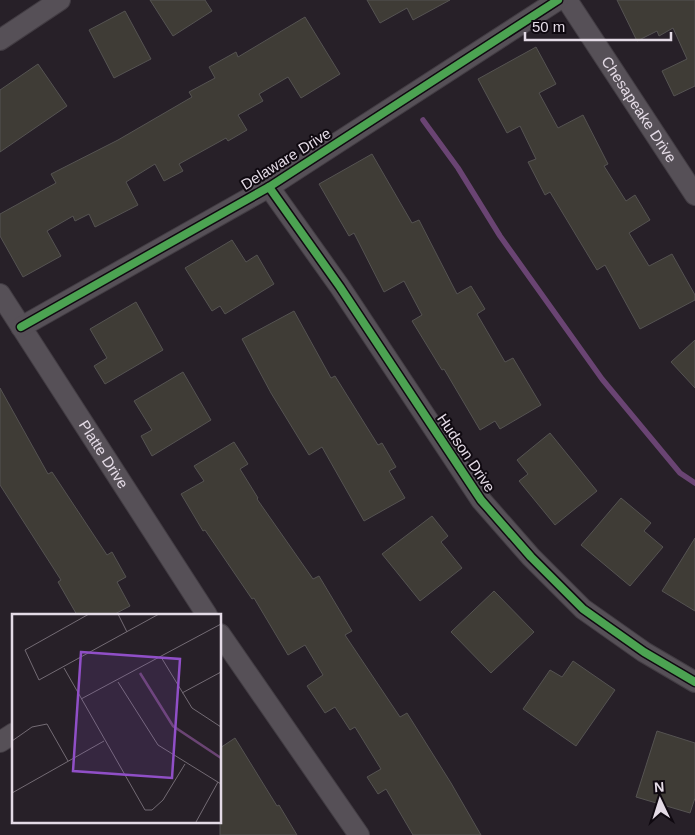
<svg xmlns="http://www.w3.org/2000/svg" width="695" height="835" viewBox="0 0 695 835" font-family="Arial,sans-serif">
<style>
.lines{fill:none;stroke-linecap:round;stroke-linejoin:round}
.stream{stroke:#6a4473;stroke-width:5.5}
.building{fill:#3f3c36;stroke:#555352}
.minor-casing{stroke:#423c43;stroke-width:22}
.minor{stroke:#565057;stroke-width:20}
.cycleway-casing{stroke:#0f0910;stroke-width:11}
.cycleway{stroke:#4ca352;stroke-width:8}
.labels{text-anchor:middle;stroke-width:4;stroke-linejoin:round;paint-order:stroke}
.street-label{font-size:15px;fill:#e4dbe6;stroke:#0f0910}
.inset-river{fill:none;stroke:#6a4473;stroke-width:2.5}
.inset-road{fill:none;stroke:#736b74;stroke-width:1}
.view{fill:#904fc7;fill-opacity:0.15;stroke:#904fc7;stroke-width:2.5}
.inset-edge{fill:none;stroke:#e4dbe6;stroke-width:2.5}
</style>
<rect width="100%" height="100%" fill="#272028"/>
<g class="lines">
<!-- stream -->
<polyline class="stream" points="423,120 458,168 500,236 602,379 680,473 695,483"/>
</g>
<!-- building -->
<g class="building">
<polygon points="150,0 205,0 212,11 173,36"/>
<polygon points="367,0 450,0 413,20 407,8 380,23"/>
<polygon points="617,0 695,0 695,86 674,96 662,71 687,59 673,28 659,36 657,31 637,41"/>
<polygon points="125,11 151,59 114,78 89,30"/>
<polygon points="305,17 340,74 301,98 288,77 259,94 263,101 238,115 247,130 228,141 226,138 179,164 183,171 164,181 155,164 126,182 138,205 95,227 89,214 75,221 73,216 47,231 61,256 23,277 0,236 0,214 56,183 51,174 118,140 192,97 189,92 215,78 209,67 236,52 238,57"/>
<polygon points="536,47 556,84 539,93 558,128 583,115 608,164 604,166 626,201 635,195 650,220 629,233 649,266 672,254 695,295 695,300 640,329 605,265 597,270 550,192 545,195 528,162 536,159 520,126 507,133 478,79"/>
<polygon points="38,64 67,106 0,152 0,90"/>
<polygon points="372,154 412,223 419,220 457,294 471,286 485,309 477,314 505,362 513,358 541,405 500,429 495,421 480,430 444,369 442,370 412,321 422,315 404,281 384,292 354,233 349,236 319,184"/>
<polygon points="232,240 246,262 257,255 274,284 225,314 220,306 212,311 185,268"/>
<polygon points="136,302 163,350 105,384 94,366 107,358 90,329"/>
<polygon points="294,311 331,378 335,376 378,445 382,443 396,467 389,471 405,498 364,521 322,447 309,455 271,393 242,339"/>
<polygon points="695,340 695,388 671,362"/>
<polygon points="183,372 211,420 152,456 141,436 152,430 134,401"/>
<polygon points="0,388 48,474 52,472 107,555 112,552 126,577 117,582 130,606 113,615 77,615 58,582 61,580 0,485"/>
<polygon points="550,433 597,491 555,525 519,481 528,474 517,460"/>
<polygon points="234,442 248,464 240,469 258,498 257,499 313,579 319,576 352,631 345,635 400,717 407,713 451,783 481,835 413,835 386,789 378,794 367,777 381,769 355,727 350,730 335,707 325,713 307,686 323,675 305,645 288,655 254,598 252,599 205,530 203,531 181,494 204,481 194,466"/>
<polygon points="621,498 651,523 644,531 663,547 630,586 581,545"/>
<polygon points="432,516 448,536 441,542 462,568 420,601 382,554"/>
<polygon points="695,538 695,611 662,591"/>
<polygon points="494,591 534,632 491,673 451,632"/>
<polygon points="573,661 615,690 576,746 523,709 550,670 562,677"/>
<polygon points="657,731 695,743 695,798 690,813 636,797"/>
<polygon points="235,738 277,806 279,805 297,835 220,835 220,748"/>
</g>
<g class="lines">
<defs>
<g id="minor">
<path id="s1" d="M 567,0 L 695,195"/>
<polyline points="0,40 60,0"/>
<polyline points="269,187 340,287 481,500 531,557 583,609 644,652 695,682"/>
<path id="s2" d="M 0,294 L 207,615"/>
<polyline points="21,327 269,187 558,0"/>
<polyline points="220,634 359,835"/>
<polyline points="0,742 14,733"/>
</g>
</defs>
<!-- minor casing -->
<use href="#minor" class="minor-casing"/>
<!-- minor -->
<use href="#minor" class="minor"/>
<defs>
<g id="cycleway">
<polyline points="269,187 340,287 481,500 531,557 583,609 644,652 695,682"/>
<polyline points="21,327 269,187 558,0"/>
</g>
</defs>
<!-- cycleway casing -->
<use href="#cycleway" class="cycleway-casing"/>
<!-- cycleway -->
<use href="#cycleway" class="cycleway"/>
</g>
<g class="labels">
<!-- street labels -->
<g class="street-label">
<text dy="5" stroke="none"><textPath href="#s1" startOffset="131">Chesapeake Drive</textPath></text>
<text transform="translate(286 159) rotate(-32)" y="5">Delaware Drive</text>
<text transform="translate(466 453) rotate(56)" y="5">Hudson Drive</text>
<text dy="5" stroke="none"><textPath href="#s2" startOffset="191">Platte Drive</textPath></text>
</g>
</g>
<!-- overview -->
<g transform="translate(12 614)">
<rect width="209" height="209" fill="#272028"/>
<path class="inset-river" d="M 128,59 L 161,112 L 209,144"/>
<path class="inset-road" d="M 77,0 L 13,36 L 27,66 L 147,0M 106,0 L 115,18M 149,43 L 180,94 L 209,113M 52,54 L 133,196 L 140,196 L 151,186 L 173,150M 106,68 L 146,131 L 209,170M 170,79 L 209,58M 69,85 L 209,10M 0,127 L 20,113 L 35,110 L 56,147M 0,179 L 92,127M 184,208 L 206,168"/>
<path class="view" d="M 69,38 L 168,45 L 160,164 L 61,157 Z"/>
<rect width="209" height="209" class="inset-edge"/>
</g>
<!-- north arrow -->
<g transform="translate(660 800) rotate(356)" stroke="#0f0910" stroke-width="4" paint-order="stroke">
<path d="M0-4L9 19L0 12L-9 19Z" fill="#e4dbe6"/>
<text y="-8" font-size="14" font-weight="bold" text-anchor="middle" fill="#e4dbe6">N</text>
</g>
<!-- scale -->
<path d="M525 32v8h146v-8" fill="none" stroke="#e4dbe6" stroke-width="2.5"/>
<text x="532" y="32" font-size="15" fill="#e4dbe6" stroke="#0f0910" stroke-width="4" paint-order="stroke">50 m</text>
</svg>
